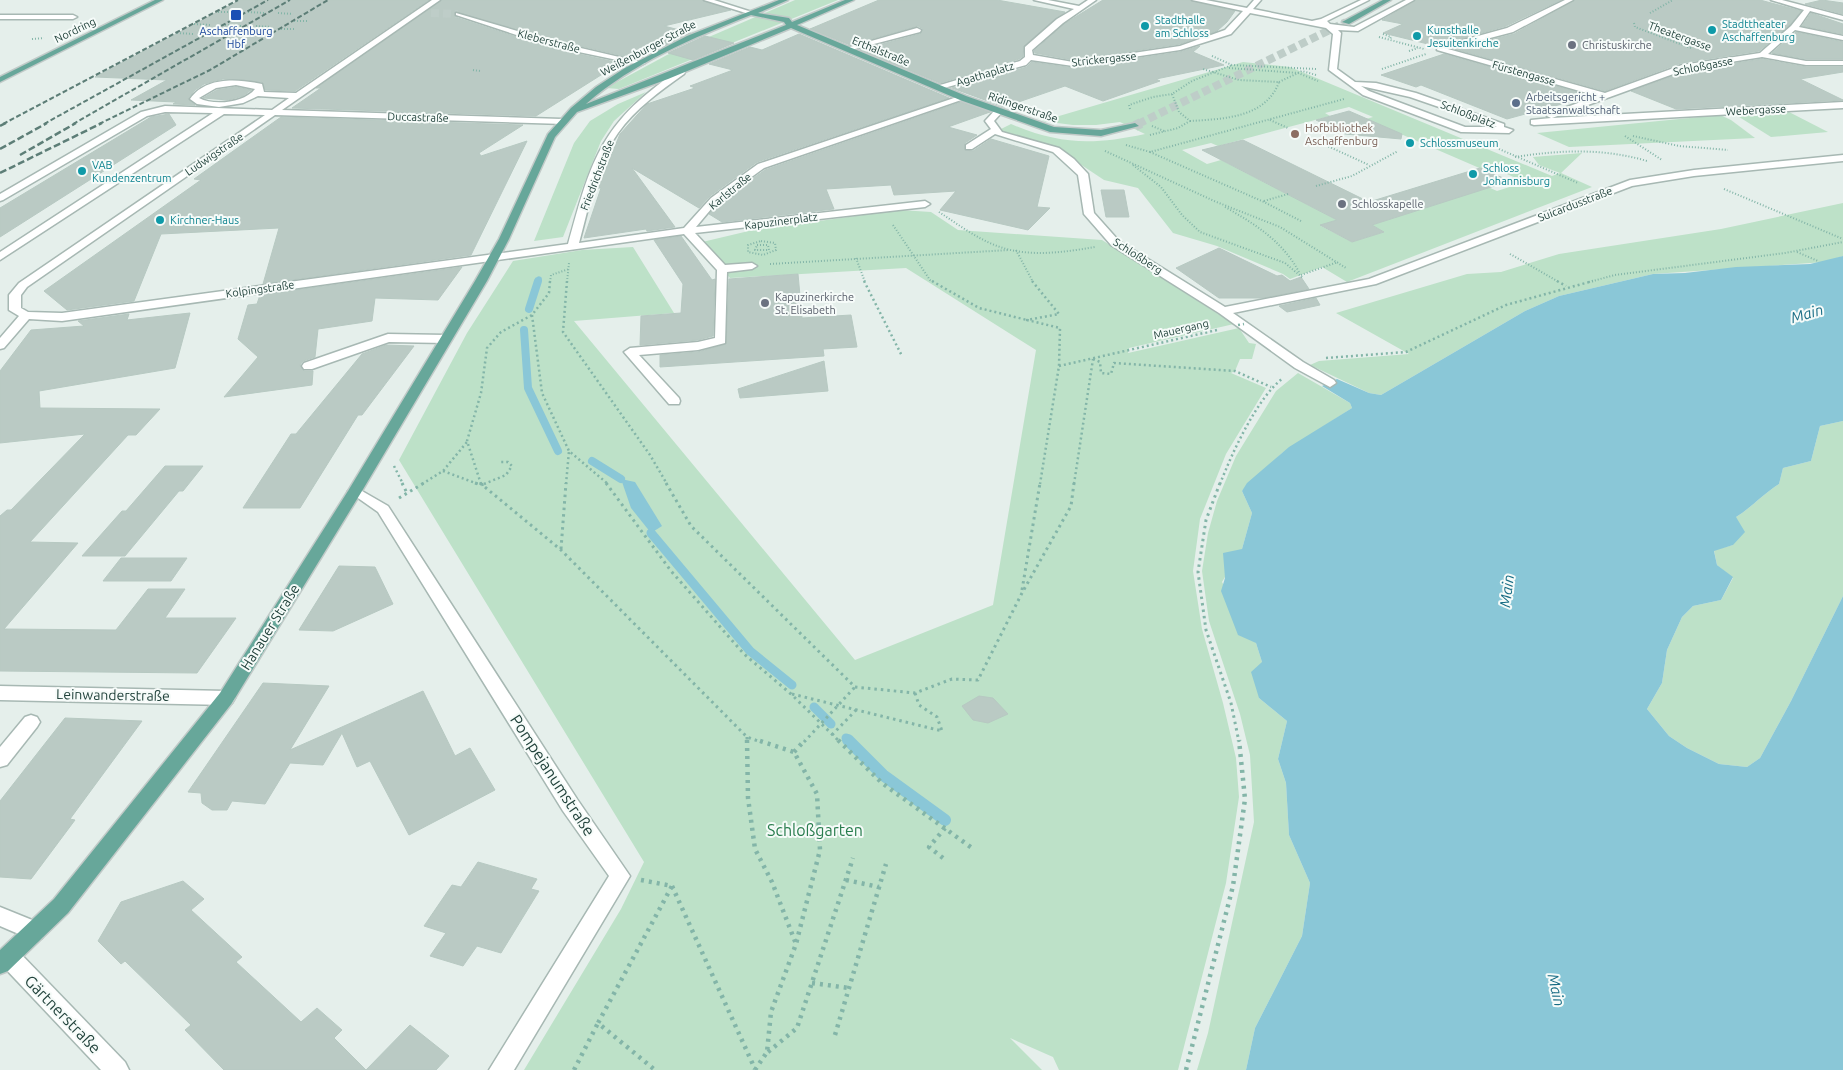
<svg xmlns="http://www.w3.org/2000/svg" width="1843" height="1070" viewBox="0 0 1843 1070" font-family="Ubuntu,sans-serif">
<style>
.green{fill:#bde1c8;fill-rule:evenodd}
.water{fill:#8ac7d7}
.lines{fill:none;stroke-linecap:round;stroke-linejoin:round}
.stream-far3{stroke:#8ac7d7;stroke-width:5.5}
.stream-far2{stroke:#8ac7d7;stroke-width:8}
.stream-far1{stroke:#8ac7d7;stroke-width:9}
.stream{stroke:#8ac7d7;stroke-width:12}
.building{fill:#bacac4;stroke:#b7c9c2}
.minor-tunnel{stroke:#becdc8;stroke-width:8;stroke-dasharray:8 4;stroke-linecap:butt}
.major-tunnel-far1{stroke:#becdc8;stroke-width:8;stroke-dasharray:8 4;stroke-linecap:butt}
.major-tunnel{stroke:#becdc8;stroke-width:10;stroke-dasharray:10 5;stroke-linecap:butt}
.minor-casing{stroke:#a7b8b3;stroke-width:3}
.major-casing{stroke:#c1cac8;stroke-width:3}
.path-far3{stroke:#83b5a8;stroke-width:2;stroke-dasharray:1 2;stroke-linecap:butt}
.path-far2{stroke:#83b5a8;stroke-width:2.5;stroke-dasharray:2 3;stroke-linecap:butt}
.path-far1{stroke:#83b5a8;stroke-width:3;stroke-dasharray:2.5 4;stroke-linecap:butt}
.path{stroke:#83b5a8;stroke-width:4.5;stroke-dasharray:3 5;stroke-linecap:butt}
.minor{fill:#fff;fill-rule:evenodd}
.major{fill:#67a79a;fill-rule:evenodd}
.rail-far1{stroke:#5d7e77;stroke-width:2;stroke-dasharray:5 2.5;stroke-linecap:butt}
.rail{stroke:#5d7e77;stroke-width:2.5;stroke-dasharray:7 3;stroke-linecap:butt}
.path-bridge-far2{stroke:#83b5a8;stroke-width:2.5;stroke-dasharray:2 3;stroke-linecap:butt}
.path-bridge-far1{stroke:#83b5a8;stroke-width:3;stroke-dasharray:2.5 4;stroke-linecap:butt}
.path-bridge{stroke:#83b5a8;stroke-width:4.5;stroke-dasharray:3 5;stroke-linecap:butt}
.transit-dot{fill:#1a4fb4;stroke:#f6fbf9;stroke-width:2}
.culture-dot{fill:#0f9aa8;stroke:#f6fbf9;stroke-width:2}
.worship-dot{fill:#6b7280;stroke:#f6fbf9;stroke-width:2}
.service-dot{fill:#5c6f8a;stroke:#f6fbf9;stroke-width:2}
.education-dot{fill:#8d6e63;stroke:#f6fbf9;stroke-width:2}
.labels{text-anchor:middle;stroke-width:4;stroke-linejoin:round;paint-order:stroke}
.far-culture-label{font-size:11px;fill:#0d838f;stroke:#f6fbf9;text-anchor:start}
.far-street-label{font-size:11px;fill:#22433c;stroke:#f6fbf9}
.far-transit-label{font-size:11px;fill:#164399;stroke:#f6fbf9}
.far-worship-label{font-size:11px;fill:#5b616d;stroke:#f6fbf9;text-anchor:start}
.far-service-label{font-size:11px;fill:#4e5e75;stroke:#f6fbf9;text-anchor:start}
.far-education-label{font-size:11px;fill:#785e54;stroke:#f6fbf9;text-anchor:start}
.street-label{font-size:14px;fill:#22433c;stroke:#f6fbf9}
.water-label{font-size:15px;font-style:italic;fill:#176c84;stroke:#f6fbf9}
.near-street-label{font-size:16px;fill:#22433c;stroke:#f6fbf9}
.near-park-label{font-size:16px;fill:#297d4e;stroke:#f6fbf9}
</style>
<rect width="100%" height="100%" fill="#e5efeb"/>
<!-- green -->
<g class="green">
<polygon points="795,0 838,0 619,89 606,88 667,55"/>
<path d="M 1243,62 L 1290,67 L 1552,176 L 1560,173 L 1539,165 L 1533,157 L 1582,153 L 1561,173 L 1592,187 L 1347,282 L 1322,267 L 1290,279 L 1283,274 L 1217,246 L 1173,233 L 1138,188 L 1104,180 L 1068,156 L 999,130 L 1011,124 C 1060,145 1093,145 1145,134 L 1120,122 L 1096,125 L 1073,125 L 1042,121 ZM 1349,107 L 1373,117 L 1366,119 L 1484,170 L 1491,167 L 1525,182 L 1497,191 L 1488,187 L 1372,225 L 1384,232 L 1352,242 L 1321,226 L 1337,220 L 1221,160 L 1207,164 L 1182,150 L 1211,143 L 1218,146 L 1330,116 L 1325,113 Z"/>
<polygon points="646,92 614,121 601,141 563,237 534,241 574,143 590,121 618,104"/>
<polygon points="1789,112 1828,132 1771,137 1736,115"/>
<polygon points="1720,115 1731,120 1755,138 1569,147 1537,133"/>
<polygon points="1843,203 1843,256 1825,262 1653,274 1559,296 1525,311 1381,395 1369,393 1310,365 1319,361 1409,354 1336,313 1467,274 1501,272 1559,254 1721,229"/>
<polygon points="900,210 931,212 958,230 1102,240 1234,324 1129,348 1128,353 1239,328 1249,343 1256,344 1252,359 1240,359 1235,371 1231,373 1266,388 1226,454 1200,519 1193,571 1202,629 1223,703 1236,758 1239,797 1226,883 1178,1070 1059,1070 1053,1057 1010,1038 1042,1070 524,1070 621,909 644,862 399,460 467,333 513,261 582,250 633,247 674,313 574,321 855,660 993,605 1036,350 906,268 730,278 698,243 753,230"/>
<polygon points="1298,373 1350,403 1352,408 1282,453 1242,491 1252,513 1242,549 1222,582 1256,643 1262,662 1259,698 1287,721 1278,759 1286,783 1289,835 1310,883 1302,936 1255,1028 1246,1070 1197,1070 1208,1033 1254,822 1250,755 1240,714 1209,621 1202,571 1208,533 1217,501 1236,456 1276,391"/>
<path d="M 1843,421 L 1843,596 L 1791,701 L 1760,758 L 1747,767 L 1719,764 L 1687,748 L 1669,736 L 1647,709 L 1662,683 L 1667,650 L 1682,617 L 1693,606 L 1721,600 L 1733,578 L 1717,565 L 1714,550 L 1733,545 L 1736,517 C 1752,507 1763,494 1779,484 L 1783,468 L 1811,461 L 1820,426 Z"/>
</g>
<!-- water -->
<g class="water">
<path d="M 1843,256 L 1843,421 L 1820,426 L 1811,461 L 1783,468 L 1779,484 C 1763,494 1752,507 1736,517 L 1745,532 L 1733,545 L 1714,551 L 1717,565 L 1733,577 L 1721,600 L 1693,606 L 1682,617 L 1667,650 L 1662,683 L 1647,709 L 1669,736 L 1687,748 L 1719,764 L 1747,767 L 1760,758 L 1791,701 L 1843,596 L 1843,1070 L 1246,1070 L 1255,1028 L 1302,936 L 1310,883 L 1289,835 L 1286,783 L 1278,759 L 1287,721 L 1259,698 L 1251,672 L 1262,662 L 1256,643 L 1238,635 L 1221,591 L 1225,578 L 1223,553 L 1242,549 L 1252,513 L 1242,491 L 1247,483 L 1289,447 L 1352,408 L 1350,403 L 1322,386 L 1337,379 L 1369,393 L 1381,395 L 1525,311 L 1559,296 L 1653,274 L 1685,273 L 1736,267 L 1810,264 Z"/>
<polygon points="621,479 635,482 662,526 651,533 631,508"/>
</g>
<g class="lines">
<!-- stream-far3 -->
<polyline class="stream-far3" points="538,282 539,279"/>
<!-- stream-far2 -->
<g class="stream-far2">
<polyline points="529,309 538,281"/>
<polyline points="524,330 528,388 558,451"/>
<polyline points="592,461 621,479"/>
</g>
<!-- stream-far1 -->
<g class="stream-far1">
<polyline points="651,533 750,651 792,685"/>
<polyline points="814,707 831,724"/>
<polyline points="846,738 850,742"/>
</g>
<!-- stream -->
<polyline class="stream" points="848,740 883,775 945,820"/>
</g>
<!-- building -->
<g class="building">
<polygon points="240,0 429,0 295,91 265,90 262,82 223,79 204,84 195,90 188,99 195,105 173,104 176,102 131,100 167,80 95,77"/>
<polygon points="442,0 702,0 731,10 664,26 691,33 656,50 648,48 628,57 555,40 455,12 455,17 550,48 620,63 536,116 292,108 321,88 316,88"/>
<polygon points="879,0 997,0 1065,12 1024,46 1023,56 1019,59 940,83 860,50 920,34 923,29 918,26 850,45 810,29"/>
<polygon points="1103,0 1190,0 1235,11 1227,22 1217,31 1180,44 1073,60 1035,53 1034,51 1064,24"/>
<polygon points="1416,0 1561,0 1506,26 1436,46 1383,33 1403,24 1382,20"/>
<polygon points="1575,0 1760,0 1801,11 1790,25 1759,51 1681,63 1605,91 1455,49 1514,34"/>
<polygon points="1822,0 1843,3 1843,14 1805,4"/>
<polygon points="1811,13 1843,24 1843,34 1802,26"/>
<polygon points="1796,32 1843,42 1843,59 1806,59 1772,53"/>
<polygon points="799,34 949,98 757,162 710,196 699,208 632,168 675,227 647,231 646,229 584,238 601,188 598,188 620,134 647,104 695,88 690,86 733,70 709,64 750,47 762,50"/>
<polygon points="705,36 734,43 693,60 668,53"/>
<polygon points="1200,46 1193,52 1224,65 1156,79 1160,81 1103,101 1065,86 1004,107 952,88 1027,67 1032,62 1073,68 1180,52"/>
<polygon points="1444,54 1591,96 1507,119 1421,85 1416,87 1381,75"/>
<polygon points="1762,59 1806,67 1843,67 1843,72 1800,79 1843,100 1676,109 1631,91 1687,71"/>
<polygon points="236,87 251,90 243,96 228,100 203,98 217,90"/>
<polygon points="961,102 990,112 948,127 977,135 965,143 965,150 973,151 991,139 1049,156 1037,207 1050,208 1028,230 940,210 956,191 894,195 891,185 826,189 834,209 722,222 709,214 718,203 765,170"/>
<polygon points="1349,111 1402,134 1401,139 1345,134 1316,120"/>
<polygon points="169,114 176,125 0,237 0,208 151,117"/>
<polygon points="281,117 523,125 479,153 481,156 527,141 471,255 263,284 279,228 161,234 134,301 67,310 44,291 201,180 194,179"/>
<polygon points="1243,140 1369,202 1480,168 1510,181 1372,225 1384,232 1352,242 1320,225 1337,220 1202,150"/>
<polygon points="1101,190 1124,190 1129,217 1106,217"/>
<polygon points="681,236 712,280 715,279 713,336 698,340 640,345 641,316 681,313 683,284 654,240"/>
<polygon points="1219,248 1277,276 1282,275 1290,281 1301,277 1309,289 1263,298 1219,298 1176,268"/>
<polygon points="462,267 438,300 375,298 372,321 318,329 315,357 303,361 300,365 304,371 313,371 312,385 224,397 258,357 238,339 248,305 257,304 260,295"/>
<polygon points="798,274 802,318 851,315 857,347 823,349 824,356 660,367 660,355 698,352 726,344 729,279"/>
<polygon points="1316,298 1320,305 1287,312 1279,306"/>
<polygon points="190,313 175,368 39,391 40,408 160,409 136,435 128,435 30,542 78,543 4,629 116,630 148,589 185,589 165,618 236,618 197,673 0,671 0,516 7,510 11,510 85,434 0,443 0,371 31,330 84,326 78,321 129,314 127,320"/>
<polygon points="386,345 414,346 362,415 358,415 300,508 243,508 291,434 296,434 362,354"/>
<polygon points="824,361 828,391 740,398 738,389"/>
<polygon points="165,466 203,466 183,491 179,491 125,556 82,556 122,511 126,511"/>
<polygon points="121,558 187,558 171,581 103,581"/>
<polygon points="339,566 375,567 393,604 333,631 299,630"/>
<polygon points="263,683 329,686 290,750 423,691 455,756 470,748 495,790 409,835 370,761 357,767 342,733 323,765 290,763 265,804 232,801 227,810 212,810 202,803 201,793 188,792"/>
<polygon points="979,696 993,698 1008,714 988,723 973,720 962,706"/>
<polygon points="65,718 142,721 70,819 75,820 31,879 0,877 0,801"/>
<polygon points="478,862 537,879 531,889 539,891 501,953 477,946 463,966 430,956 446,933 424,926 452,885 461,887"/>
<polygon points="183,881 204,899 191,910 242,957 236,962 301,1022 317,1008 342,1030 334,1038 366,1070 410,1025 449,1056 436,1070 224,1070 185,1030 191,1025 125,961 121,964 98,941 121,902"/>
</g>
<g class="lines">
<!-- minor-tunnel -->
<polyline class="minor-tunnel" points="431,13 458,14"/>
<!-- major-tunnel-far1 -->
<polyline class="major-tunnel-far1" points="1138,124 1346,22"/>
<!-- major-tunnel -->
<polyline class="major-tunnel" points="1135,126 1141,123"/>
<defs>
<g id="minor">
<path d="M 432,0 L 440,0 L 282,110 L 561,119 L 565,122 L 564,124 L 275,115 L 27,287 L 21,295 L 21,308 L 28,312 L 62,313 L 568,244 C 587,178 595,134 653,89 C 661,83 671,73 681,70 L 685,72 L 684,74 C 660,91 635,109 618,133 C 596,165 589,207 579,243 L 684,228 L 711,198 L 758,164 L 960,96 L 967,98 L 764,168 L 717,202 L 696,227 L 925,201 L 930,204 L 925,207 L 695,233 L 725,265 L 752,263 L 757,266 L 752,269 L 727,272 L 725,343 L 698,350 L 639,355 L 679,398 L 680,401 L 679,404 L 669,404 L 624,352 L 630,348 L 698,342 L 715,338 L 717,270 L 684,234 L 62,321 L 29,319 L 4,348 L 0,349 L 0,338 L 19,316 L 9,310 L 9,295 L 19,283 L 265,115 L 224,114 L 0,260 L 0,252 L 213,113 L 165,112 L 147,116 L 3,200 L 0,201 L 0,194 L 141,112 L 165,106 L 272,110 L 289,98 L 258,96 L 243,103 L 219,107 L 197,104 L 190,99 C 206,76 238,79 262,84 L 264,92 L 296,93 ZM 236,85 L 255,89 C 244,103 214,106 199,98 L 216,88 Z"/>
<polygon points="704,0 714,0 755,13 749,14"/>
<path d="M 1034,0 L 1048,0 L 1079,6 L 1088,0 L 1096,0 L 1063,23 L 1032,50 L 1033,55 L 1073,62 L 1180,46 L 1225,30 L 1243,11 L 1192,0 L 1206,0 L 1247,8 L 1254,0 L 1261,0 L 1253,9 L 1312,21 L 1321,19 L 1361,0 L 1369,0 L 1327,21 L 1330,24 L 1354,27 L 1406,0 L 1414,0 L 1358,31 L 1338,30 L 1341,33 L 1337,69 L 1355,82 L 1376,83 L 1416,93 L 1504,124 L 1504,127 L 1513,130 L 1509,133 L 1461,132 L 1363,95 L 1329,70 L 1333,34 L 1326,28 L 1250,13 L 1231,34 L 1180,50 L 1073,66 L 1031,60 L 1026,65 L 937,90 L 937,86 L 1020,61 L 1025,57 L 1025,47 L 1057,19 L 1074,9 ZM 1361,86 L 1410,97 L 1497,127 L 1465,127 L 1369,91 Z"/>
<polygon points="1565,0 1573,0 1513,32 1448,49 1605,93 1682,65 1760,53 1791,26 1804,10 1771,0 1782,0 1843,16 1843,20 1810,11 1799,27 1843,36 1843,40 1795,30 1768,54 1806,61 1843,61 1843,65 1806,65 1762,57 1687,69 1552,118 1843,102 1843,108 1534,125 1531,124 1531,120 1551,118 1547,116 1548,114 1597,96 1437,50 1438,47 1507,28"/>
<polygon points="456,13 555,42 645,63 641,65 550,46 456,15"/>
<polygon points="0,15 73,15 77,17 73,19 0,19"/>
<polygon points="917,28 921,30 920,32 847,51 843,49"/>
<polygon points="996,109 1003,111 994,121 1002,132 1059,148 1074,159 1088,174 1094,213 1119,241 1225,307 1369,279 1630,180 1694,170 1843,155 1843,161 1694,176 1632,186 1376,284 1233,313 1303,362 1334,380 1336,383 1330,387 1295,368 1219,313 1111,245 1084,214 1078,175 1053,152 995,134 972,149 966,149 966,145 991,129 985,121"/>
<polygon points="388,334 446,335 452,339 446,343 389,342 312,369 304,369 302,366 304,363"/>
<polygon points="355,487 388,506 577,799 630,876 514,1070 489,1070 609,876 563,811 378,512 348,491"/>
<polygon points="0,686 226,691 232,693 235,698 232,703 226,705 0,700"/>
<polygon points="31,715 37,717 40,722 37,727 7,765 0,767 0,747 25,717"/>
<polygon points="0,907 42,924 46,931 42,938 35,941 0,926"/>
<polygon points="9,947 17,950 125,1062 129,1070 101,1070 1,964 1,950"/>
</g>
<g id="major">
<polygon points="155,0 163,0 0,82 0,77"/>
<path d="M 779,0 L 788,0 L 758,13 L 789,18 L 792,22 L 845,0 L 854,0 L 797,25 L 966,96 L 1054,127 L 1101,130 L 1135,123 L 1139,126 L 1101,136 L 1050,132 L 960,100 L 791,28 L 668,79 L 577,112 L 555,137 L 509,239 L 487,281 L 362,491 L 232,703 L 68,913 L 8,971 L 0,974 L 0,950 L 54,899 L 220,693 L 348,491 L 475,281 L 499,239 L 548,134 L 571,108 L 596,87 L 625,68 L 687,36 ZM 751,15 L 784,22 L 786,25 L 586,104 C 634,62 693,38 751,15 Z"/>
<polygon points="1383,0 1391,0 1349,24 1342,22"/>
</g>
</defs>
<!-- minor casing -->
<use href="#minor" class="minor-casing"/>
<!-- major casing -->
<use href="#major" class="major-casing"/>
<!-- path-far3 -->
<g class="path-far3">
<polyline points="218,12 234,12"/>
<polyline points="248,12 265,13"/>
<polyline points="278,13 293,14"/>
<polyline points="1650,13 1673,0"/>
<polyline points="294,21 307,21"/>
<polyline points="1634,23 1635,27 1691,48"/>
<polyline points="194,24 210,25"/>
<polyline points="225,25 242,26"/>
<polyline points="256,26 271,27"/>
<polyline points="281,29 295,29"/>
<polyline points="177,33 194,34"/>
<polyline points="210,34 227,34"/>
<polyline points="1383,34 1391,37 1390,40"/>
<polyline points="242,35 257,35"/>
<polyline points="1379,37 1424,49"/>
<polyline points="32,39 44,38"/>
<polyline points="1409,51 1418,48"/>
<polyline points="1212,56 1232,65 1316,69"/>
<polyline points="1229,68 1298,73 1318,81"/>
<polyline points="1382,69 1426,54"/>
<polyline points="473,70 480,71"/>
<polyline points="1279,82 1302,71 1316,75"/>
<polyline points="1130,109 1129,105 1153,97 1172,94"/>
<polyline points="1270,120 1288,128"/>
<path d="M 1190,121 C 1223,119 1266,118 1279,82 L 1239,80 L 1203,69"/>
<polyline points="1152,126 1164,131"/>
<polyline points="1150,135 1178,128 1190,121 1179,112 1172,94 1192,81 1232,65"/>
<polyline points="1625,136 1662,160"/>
<polyline points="1633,136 1679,146 1728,150"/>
<polyline points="1312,139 1369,165"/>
<polyline points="1422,143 1436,139"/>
<polyline points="1126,145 1150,152"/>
<polyline points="1499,149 1578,183"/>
<polyline points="1105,151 1214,201 1280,227 1346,268"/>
<path d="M 1515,157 C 1560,150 1603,148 1647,161"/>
<polyline points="1133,165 1161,187 1182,215 1200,232 1285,263 1303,278"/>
<polyline points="1316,186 1352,176 1398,151"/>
<polyline points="1724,189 1843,239"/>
<polyline points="1264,201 1288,194"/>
<path d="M 1225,207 C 1255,224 1284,242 1300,274"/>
<path d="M 939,212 C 959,225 980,241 1003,248 C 1032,257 1066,252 1095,247"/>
<polyline points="1301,221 1264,202 1150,152 1344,99"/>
<polyline points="893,225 930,280 934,282"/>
<polygon points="761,241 775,243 776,250 763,255 748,252 748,245"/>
<polygon points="757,245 768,245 769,250 755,250"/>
<polyline points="1016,250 1033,282"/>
<polyline points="1797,252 1818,261"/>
<polyline points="1510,254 1559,282"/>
<polyline points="856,258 865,282"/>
<polyline points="770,264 1009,250"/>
<polyline points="1301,275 1338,262"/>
<polyline points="550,282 551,275 569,269"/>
<polyline points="567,282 569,263"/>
<polyline points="1589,282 1615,275 1785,253 1843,242"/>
</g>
<!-- path-far2 -->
<g class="path-far2">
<polyline points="567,281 563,332 650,455 667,484"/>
<polyline points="864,281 902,356"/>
<polyline points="932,281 979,308 1027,320"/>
<polyline points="1032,281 1059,314 1027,320 1060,328 1059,366 1040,484"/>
<polyline points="1557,281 1566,286"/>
<polyline points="532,315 542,393 569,451 608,484"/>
<polyline points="1326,358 1406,352 1506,305 1593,281"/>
<polyline points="1093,359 1100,362 1101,373 1111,374 1114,363 1235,371 1271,387"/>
<polyline points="1059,366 1217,330"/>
<polyline points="394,466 403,484"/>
<polyline points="443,471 478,484"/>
<polyline points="422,484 443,471 467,442"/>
<polyline points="481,484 467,441 481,393 487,348 501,332 532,315 549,293 550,281"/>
<polyline points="484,484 506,475 512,466 508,462 500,462"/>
<polyline points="566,484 569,451"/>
<polyline points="1074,484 1093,359"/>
<path d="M 1220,484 C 1232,453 1257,398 1283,378"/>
</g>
<!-- path-far1 -->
<g class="path-far1">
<polyline points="402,483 407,493"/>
<polyline points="475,483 481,485 487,483"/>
<polyline points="480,483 561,550 747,737 761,742"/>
<polyline points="606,483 671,571 744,654 791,694 840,742"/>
<polyline points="666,483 691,526 855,687 915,693 952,679 978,680 1022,593 1071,506 1074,483"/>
<polyline points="1220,483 1206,520 1198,572 1206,630 1231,703 1239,742"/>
<polyline points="399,498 424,483"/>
<polyline points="561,549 566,483"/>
<polyline points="1022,590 1040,483"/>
<polyline points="915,693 919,705 937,717 942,731"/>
<polyline points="792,694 942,731"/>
<polyline points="832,735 856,710"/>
<polyline points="747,737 747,742"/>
</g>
<!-- path -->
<g class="path">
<polyline points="747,740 748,798 755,849 772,882 796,944"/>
<polyline points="838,740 882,783 972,848"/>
<polyline points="943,858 929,847 945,828"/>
<polyline points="641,880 672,886 598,1023 655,1070"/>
<polyline points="846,880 879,887"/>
<polyline points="672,886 755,1069"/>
<polyline points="812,983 849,988"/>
<polyline points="835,1035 886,864"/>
<polyline points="768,1052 797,1028 853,858"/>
<polyline points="574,1070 598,1023"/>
<polyline points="755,1070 767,1052 771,1012 796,944 820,850 817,794 794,752 757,740"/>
<polyline points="1186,1070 1233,886 1245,799 1239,740"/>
</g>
<!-- minor -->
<use href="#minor" class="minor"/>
<!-- major -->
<use href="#major" class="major"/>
<!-- rail-far1 -->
<g class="rail-far1">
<polyline points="3,124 238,0"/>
<polyline points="44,124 268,0"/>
<polyline points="73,124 290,0"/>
<polyline points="99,124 210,70 328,0"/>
</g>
<!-- rail -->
<g class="rail">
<polyline points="0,126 6,123"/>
<polyline points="0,149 47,123"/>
<polyline points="20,155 76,123"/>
<polyline points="0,173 102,123"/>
</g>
<!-- path-bridge-far2 -->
<polyline class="path-bridge-far2" points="1238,325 1244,324"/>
<!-- path-bridge-far1 -->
<polyline class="path-bridge-far1" points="804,742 855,687"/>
<!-- path-bridge -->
<polyline class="path-bridge" points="794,752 805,740"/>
</g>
<!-- markers -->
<rect class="transit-dot" x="230" y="9" width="12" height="12" rx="2.5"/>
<g class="culture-dot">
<circle cx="1145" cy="26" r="5"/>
<circle cx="1712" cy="30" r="5"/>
<circle cx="1417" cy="36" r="5"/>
<circle cx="1410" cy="143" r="5"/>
<circle cx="82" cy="171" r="5"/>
<circle cx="1473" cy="174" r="5"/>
<circle cx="160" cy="220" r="5"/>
</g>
<g class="worship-dot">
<circle cx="1572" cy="45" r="5"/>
<circle cx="1342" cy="204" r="5"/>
<circle cx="765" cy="303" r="5"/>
</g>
<circle class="service-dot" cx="1516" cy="103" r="5"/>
<circle class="education-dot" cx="1295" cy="134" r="5"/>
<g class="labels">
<!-- far-culture labels -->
<g class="far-culture-label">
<text x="1155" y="24">Stadthalle<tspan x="1155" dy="13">am Schloss</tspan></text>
<text x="1722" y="28">Stadttheater<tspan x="1722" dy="13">Aschaffenburg</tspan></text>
<text x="1427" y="34">Kunsthalle<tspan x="1427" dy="13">Jesuitenkirche</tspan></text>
<text x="1420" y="147">Schlossmuseum</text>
<text x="92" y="169">VAB<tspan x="92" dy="13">Kundenzentrum</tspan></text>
<text x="1483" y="172">Schloss<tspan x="1483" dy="13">Johannisburg</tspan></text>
<text x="170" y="224">Kirchner-Haus</text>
</g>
<!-- far-street labels -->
<g class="far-street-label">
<text transform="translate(75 30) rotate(-26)" y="4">Nordring</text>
<text transform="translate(1680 36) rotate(20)" y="4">Theatergasse</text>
<text transform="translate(549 41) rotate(15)" y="4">Kleberstraße</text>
<text transform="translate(648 48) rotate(-28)" y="4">Weißenburger Straße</text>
<text transform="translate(881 51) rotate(22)" y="4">Erthalstraße</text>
<text transform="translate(1104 59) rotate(-6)" y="4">Strickergasse</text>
<text transform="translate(1703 66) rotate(-11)" y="4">Schloßgasse</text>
<text transform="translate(1524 73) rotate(16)" y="4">Fürstengasse</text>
<text transform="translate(985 74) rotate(-17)" y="4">Agathaplatz</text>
<text transform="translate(1023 107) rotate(19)" y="4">Ridingerstraße</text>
<text transform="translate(1756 110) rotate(-3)" y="4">Webergasse</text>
<text transform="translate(1468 114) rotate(21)" y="4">Schloßplatz</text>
<text transform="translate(418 117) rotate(2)" y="4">Duccastraße</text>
<text transform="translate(214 154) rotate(-34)" y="4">Ludwigstraße</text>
<text transform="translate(597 175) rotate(-69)" y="4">Friedrichstraße</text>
<text transform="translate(730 191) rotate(-39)" y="4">Karlstraße</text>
<text transform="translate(1575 204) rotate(-21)" y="4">Suicardusstraße</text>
<text transform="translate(781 221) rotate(-7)" y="4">Kapuzinerplatz</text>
<text transform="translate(1138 256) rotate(33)" y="4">Schloßberg</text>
<text transform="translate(260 289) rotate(-8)" y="4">Kolpingstraße</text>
<text transform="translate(1181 329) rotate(-13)" y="4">Mauergang</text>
</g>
<!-- far-transit labels -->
<g class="far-transit-label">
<text x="236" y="35">Aschaffenburg<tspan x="236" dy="13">Hbf</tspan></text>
</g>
<!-- far-worship labels -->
<g class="far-worship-label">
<text x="1582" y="49">Christuskirche</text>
<text x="1352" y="208">Schlosskapelle</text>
<text x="775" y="301">Kapuzinerkirche<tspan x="775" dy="13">St. Elisabeth</tspan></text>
</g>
<!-- far-service labels -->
<g class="far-service-label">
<text x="1526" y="101">Arbeitsgericht +<tspan x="1526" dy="13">Staatsanwaltschaft</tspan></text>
</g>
<!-- far-education labels -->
<g class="far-education-label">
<text x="1305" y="132">Hofbibliothek<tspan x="1305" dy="13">Aschaffenburg</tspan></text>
</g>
<!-- street labels -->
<g class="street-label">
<text transform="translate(270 627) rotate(-58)" y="5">Hanauer Straße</text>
<text transform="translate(113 695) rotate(1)" y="5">Leinwanderstraße</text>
</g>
<!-- water labels -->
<g class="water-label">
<text transform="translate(1807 314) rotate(-16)" y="5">Main</text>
<text transform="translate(1507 591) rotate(-83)" y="5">Main</text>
<text transform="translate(1556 990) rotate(77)" y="5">Main</text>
</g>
<!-- near-street labels -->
<g class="near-street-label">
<text transform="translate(553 775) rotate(57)" y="6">Pompejanumstraße</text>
<text transform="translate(63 1014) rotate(46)" y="6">Gärtnerstraße</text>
</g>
<!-- near-park labels -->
<g class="near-park-label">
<text x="815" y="836">Schloßgarten</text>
</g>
</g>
</svg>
